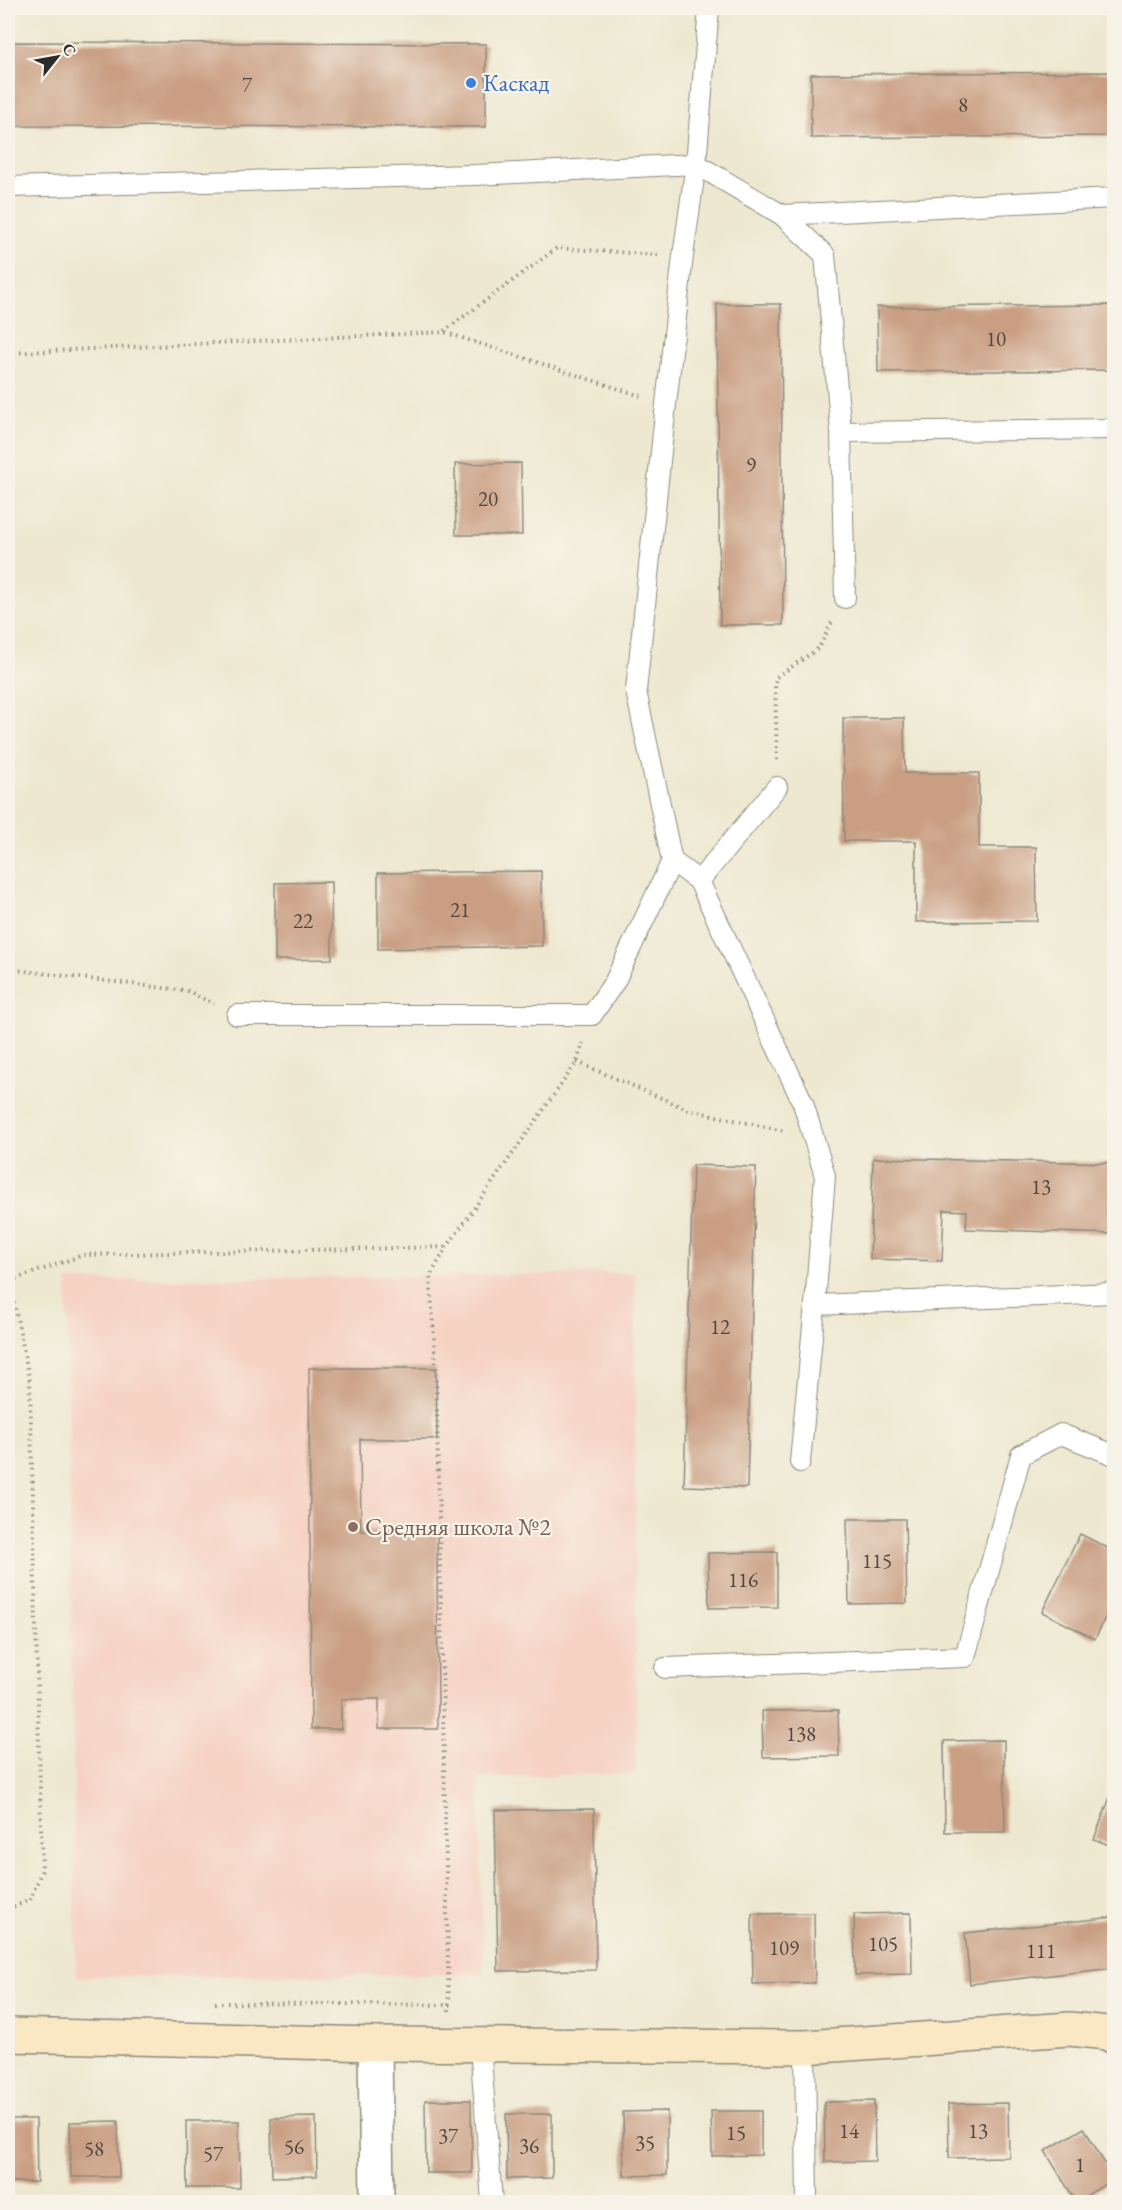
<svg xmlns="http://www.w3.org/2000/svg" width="1122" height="2210" viewBox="0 0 1122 2210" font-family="'EB Garamond',serif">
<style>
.built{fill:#f6d2c3}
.building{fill:#c99e82}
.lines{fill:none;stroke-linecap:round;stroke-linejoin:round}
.lane-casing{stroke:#8c8a7e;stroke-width:22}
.street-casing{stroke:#8c8a7e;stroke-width:36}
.secondary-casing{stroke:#8c8a7e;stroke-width:36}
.path{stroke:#8c8a7e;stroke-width:4;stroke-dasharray:1.5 4.5;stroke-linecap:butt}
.lane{stroke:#fff;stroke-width:20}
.street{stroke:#fff;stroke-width:33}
.secondary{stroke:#fae7c3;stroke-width:33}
.shop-dot{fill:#3f7fe0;stroke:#f7f3e8;stroke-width:2}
.education-dot{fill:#8d6e63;stroke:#f7f3e8;stroke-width:2}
.labels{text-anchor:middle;stroke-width:4.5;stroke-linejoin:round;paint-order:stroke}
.number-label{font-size:21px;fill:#524841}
.shop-label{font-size:24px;fill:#366cbe;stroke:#f7f3e8;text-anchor:start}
.education-label{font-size:24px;fill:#785e54;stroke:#f7f3e8;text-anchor:start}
</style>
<rect width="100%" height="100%" fill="#f7f3e8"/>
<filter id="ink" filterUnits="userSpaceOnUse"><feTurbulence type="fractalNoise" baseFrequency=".0167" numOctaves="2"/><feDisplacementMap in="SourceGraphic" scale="12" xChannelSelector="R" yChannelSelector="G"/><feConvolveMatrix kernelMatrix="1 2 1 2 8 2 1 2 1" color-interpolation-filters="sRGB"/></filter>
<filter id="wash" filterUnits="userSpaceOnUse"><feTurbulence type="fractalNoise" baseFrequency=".008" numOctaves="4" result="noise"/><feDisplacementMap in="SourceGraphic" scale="24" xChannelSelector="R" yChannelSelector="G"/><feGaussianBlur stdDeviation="1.35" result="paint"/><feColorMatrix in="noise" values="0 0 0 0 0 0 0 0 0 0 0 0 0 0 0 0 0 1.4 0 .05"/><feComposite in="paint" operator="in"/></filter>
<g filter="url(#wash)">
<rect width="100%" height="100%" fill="#eee8d0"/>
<!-- built -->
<g class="built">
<polygon points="635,1273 636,1773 479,1778 483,1974 76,1977 67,1281"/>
<polygon points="8,1472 10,1878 8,1880"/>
</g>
<g id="blocks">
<!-- building -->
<g class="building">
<polygon points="8,42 486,44 486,127 8,126"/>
<polygon points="1114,72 1114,136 811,138 811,74"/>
<polygon points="717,304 781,304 783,625 720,625"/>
<polygon points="1114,305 1114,370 878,372 877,307"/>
<polygon points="521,463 522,535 456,535 455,464"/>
<polygon points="843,718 904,718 905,773 979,773 979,847 1036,847 1037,921 916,922 916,841 844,841"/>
<polygon points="541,871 542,946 378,949 378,873"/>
<polygon points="331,882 332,959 275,960 275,883"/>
<polygon points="873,1158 1114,1163 1114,1234 966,1229 967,1211 944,1210 942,1261 870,1259"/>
<polygon points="693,1165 756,1167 747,1488 684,1486"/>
<polygon points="309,1368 436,1368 437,1439 360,1439 361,1531 437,1531 438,1729 379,1729 379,1699 341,1699 341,1729 311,1729"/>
<polygon points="847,1519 905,1519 907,1603 849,1604"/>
<polygon points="1080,1534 1114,1551 1114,1599 1095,1639 1042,1612"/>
<polygon points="777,1552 777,1607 709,1608 708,1553"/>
<polygon points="838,1710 839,1756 763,1757 762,1711"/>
<polygon points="1004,1740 1005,1832 945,1832 944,1741"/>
<polygon points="1114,1787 1114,1847 1094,1839"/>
<polygon points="594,1809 596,1970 498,1971 495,1810"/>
<polygon points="814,1913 815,1983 753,1984 752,1914"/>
<polygon points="911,1913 912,1974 855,1975 854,1914"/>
<polygon points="1114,1917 1114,1968 970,1984 965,1933"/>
<polygon points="425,2100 471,2100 472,2173 426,2173"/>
<polygon points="874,2101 875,2161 825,2162 824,2102"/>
<polygon points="1008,2103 1009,2157 949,2158 948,2104"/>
<polygon points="667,2111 667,2175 624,2176 623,2112"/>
<polygon points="711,2111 761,2111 761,2155 712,2156"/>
<polygon points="506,2114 552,2114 552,2178 507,2179"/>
<polygon points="316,2117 317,2176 272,2177 271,2118"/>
<polygon points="8,2119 36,2119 37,2182 8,2182"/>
<polygon points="118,2121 119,2177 71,2177 70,2122"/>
<polygon points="186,2121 239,2121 240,2188 187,2188"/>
<polygon points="1084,2128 1114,2179 1076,2202 1045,2151"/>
</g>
</g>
</g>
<g filter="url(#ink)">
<use href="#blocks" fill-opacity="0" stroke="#8c8a7e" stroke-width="1.5"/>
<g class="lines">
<defs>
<g id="lane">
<polyline points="709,8 696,164 782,215 825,255 841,432 845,598"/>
<polyline points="8,187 475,175 696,164 683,256 666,404 636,691 672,861 615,981 592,1015 237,1015"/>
<polyline points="782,215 1114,198"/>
<polyline points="841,432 1114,429"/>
<polyline points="672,861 699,881 777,787"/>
<polyline points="699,881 803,1103 825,1176 815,1305"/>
<polyline points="800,1462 815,1305 1114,1293"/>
<polyline points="665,1668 965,1657 1021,1455 1061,1434 1114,1455"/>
<polyline points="480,2045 492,2202"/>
<polyline points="805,2047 807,2202"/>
</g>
<polyline id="street" points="375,2044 377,2202"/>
<polyline id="secondary" points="8,2035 375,2044 805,2047 1070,2029 1107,2033 1114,2037"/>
</defs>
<!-- lane casing -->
<use href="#lane" class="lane-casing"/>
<!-- street casing -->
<use href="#street" class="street-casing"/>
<!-- secondary casing -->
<use href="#secondary" class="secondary-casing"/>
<!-- path -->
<g class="path">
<polyline points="444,331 557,248 658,255"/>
<polyline points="8,353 444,332 641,396"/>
<polyline points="777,760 775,678 819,648 833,620"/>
<polyline points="8,969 188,991 214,1004"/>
<polyline points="577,1062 689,1110 784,1131"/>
<polyline points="8,1273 30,1382 42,1870 30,1900 8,1909"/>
<polyline points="10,1281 83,1255 447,1247"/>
<polyline points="215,2003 450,2005"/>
<polyline points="449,2011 436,1368 430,1276 447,1247 577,1062 583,1043"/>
</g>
<!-- lane -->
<use href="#lane" class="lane"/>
<!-- street -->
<use href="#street" class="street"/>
<!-- secondary -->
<use href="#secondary" class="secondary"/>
</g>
</g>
<!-- markers -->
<circle class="shop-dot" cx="471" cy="83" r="6"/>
<circle class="education-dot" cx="353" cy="1527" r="6"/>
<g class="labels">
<!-- number labels -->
<g class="number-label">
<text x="247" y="92">7</text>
<text x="963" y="112">8</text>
<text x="996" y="346">10</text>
<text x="751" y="472">9</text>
<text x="488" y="506">20</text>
<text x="460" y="917">21</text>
<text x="303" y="928">22</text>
<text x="1041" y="1194">13</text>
<text x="720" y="1334">12</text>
<text x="877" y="1568">115</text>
<text x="743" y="1587">116</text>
<text x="801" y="1741">138</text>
<text x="883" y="1951">105</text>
<text x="784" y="1955">109</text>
<text x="1041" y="1958">111</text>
<text x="849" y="2138">14</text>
<text x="978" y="2138">13</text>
<text x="736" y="2140">15</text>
<text x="448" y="2143">37</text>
<text x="645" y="2150">35</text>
<text x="529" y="2153">36</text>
<text x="294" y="2154">56</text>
<text x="94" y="2156">58</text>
<text x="213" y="2161">57</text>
<text x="1080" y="2172">1</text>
</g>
<!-- shop labels -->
<g class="shop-label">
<text x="483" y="91">Каскад</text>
</g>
<!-- education labels -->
<g class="education-label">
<text x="365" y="1535">Средняя школа №2</text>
</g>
</g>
<!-- margin -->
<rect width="1122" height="2210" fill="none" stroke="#f7f3e8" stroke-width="30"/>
<!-- north arrow -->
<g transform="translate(57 57) rotate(59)" stroke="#f7f3e8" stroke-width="4.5" paint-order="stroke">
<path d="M0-4.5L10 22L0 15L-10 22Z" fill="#2b2b2b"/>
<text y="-9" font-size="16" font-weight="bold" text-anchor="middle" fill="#2b2b2b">С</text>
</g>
</svg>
